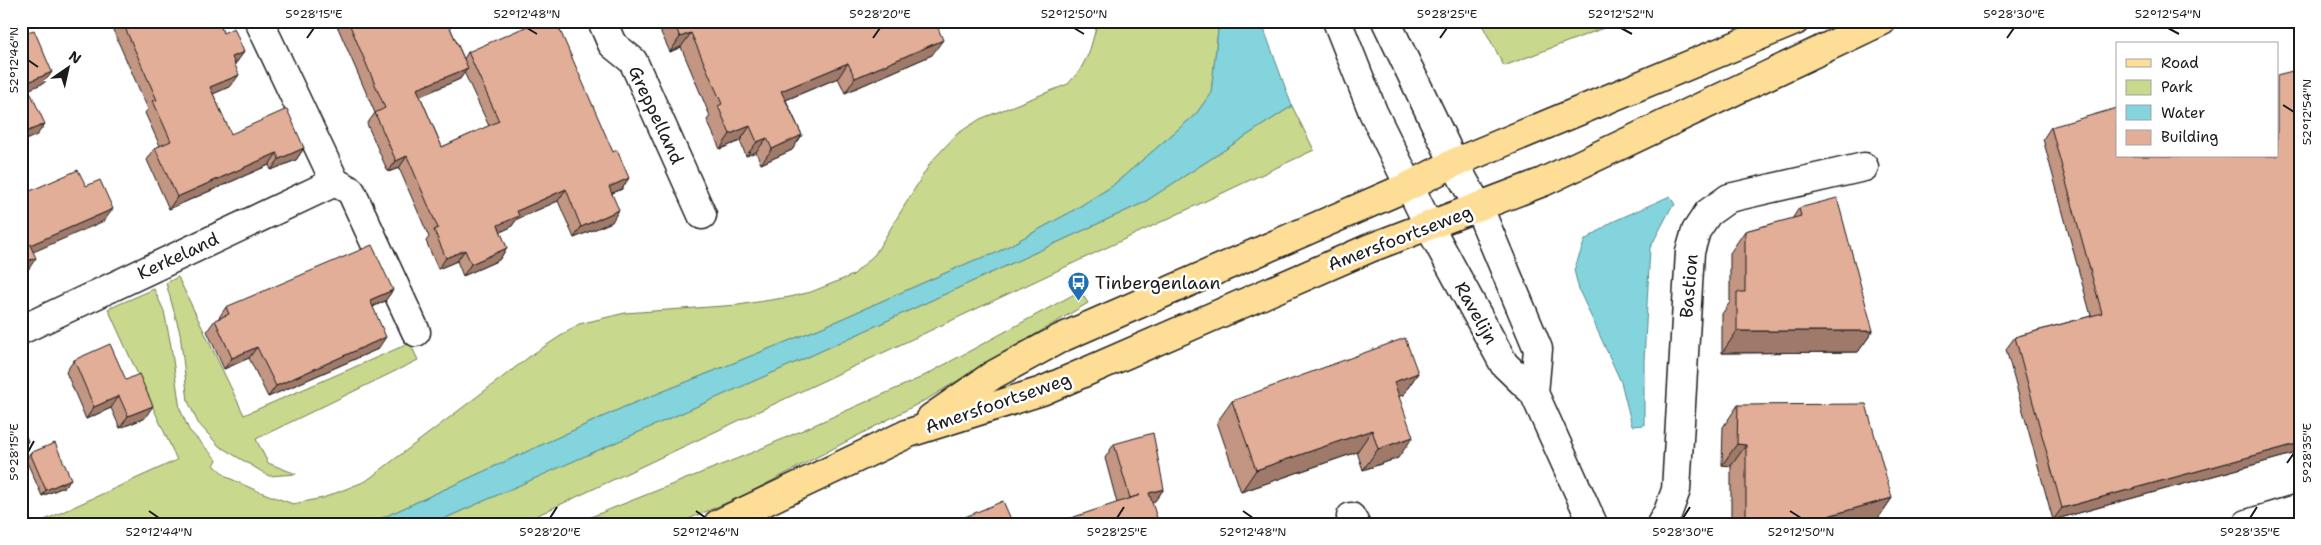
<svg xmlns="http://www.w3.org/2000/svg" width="2321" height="545" viewBox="0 0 2321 545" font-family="'Shantell Sans',sans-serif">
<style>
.green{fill:#c8d88d;stroke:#727a54}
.water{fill:#83d4dd;stroke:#5a8a90}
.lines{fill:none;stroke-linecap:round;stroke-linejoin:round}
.minor-casing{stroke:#1c1c1c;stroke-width:31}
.major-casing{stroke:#1c1c1c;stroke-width:31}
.minor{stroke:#fff;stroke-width:28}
.major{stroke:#fede96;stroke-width:28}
.wall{fill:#c39683;stroke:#1c1c1c;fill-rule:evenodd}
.shaded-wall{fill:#9f7a6a;stroke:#1c1c1c}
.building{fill:#e3ae98;stroke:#1c1c1c}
.ticks{fill:none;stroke:#1c1c1c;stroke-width:2}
.labels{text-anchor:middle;stroke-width:5;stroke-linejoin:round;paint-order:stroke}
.street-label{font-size:18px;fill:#1c1c1c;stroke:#fff}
.poi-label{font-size:18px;fill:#1c1c1c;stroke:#fff;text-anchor:start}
.neatline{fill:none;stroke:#1c1c1c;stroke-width:2}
.ticks-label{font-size:12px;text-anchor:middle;fill:#1c1c1c}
</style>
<rect width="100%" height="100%" fill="#fff"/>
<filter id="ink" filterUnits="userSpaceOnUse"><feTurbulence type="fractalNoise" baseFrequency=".02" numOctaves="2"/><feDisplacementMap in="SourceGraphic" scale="10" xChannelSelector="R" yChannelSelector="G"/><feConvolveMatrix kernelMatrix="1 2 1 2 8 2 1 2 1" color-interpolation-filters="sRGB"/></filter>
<g filter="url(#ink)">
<!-- green -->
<g class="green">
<polygon points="1098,21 1219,21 1211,93 1196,114 1111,187 1069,213 994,254 975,260 823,327 622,408 369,524 36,524 177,460 108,309 154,289 164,311 171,346 180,409 189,430 217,460 214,465 227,477 255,490 293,504 323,498 366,481 533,354 579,324 625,313 738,305 790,297 811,292 853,275 875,254 931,162 957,134 980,119 1068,84 1080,70 1089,53"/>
<polygon points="1480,21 1485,21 1488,24 1500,21 1622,21 1504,66"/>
<polygon points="1292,106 1314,150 519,524 432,524 808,357 1143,203"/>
<polygon points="178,277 244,415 410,343 418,360 256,439 268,463 296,474 269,476 219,446 198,423 188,401 180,333 166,283"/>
<polygon points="1080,291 1088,303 929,398 747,494 677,524 573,524 751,453 920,378"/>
</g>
<!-- water -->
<g class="water">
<polygon points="1219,21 1261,21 1292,106 1143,203 808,357 432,524 369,524 622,408 823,327 975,260 994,254 1069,213 1111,187 1196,114 1211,93"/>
<polygon points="1670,196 1675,205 1671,208 1650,248 1644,361 1644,425 1632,426 1621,382 1579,290 1574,270 1585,240 1612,222"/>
</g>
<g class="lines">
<defs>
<g id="minor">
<polyline points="259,21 335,182 351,191 416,332"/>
<polyline points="602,21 612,44 633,61 702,215"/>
<polyline points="1337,21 1373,112 1429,226 1504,364 1534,393 1593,524"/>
<polyline points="1386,21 1454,163 1479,208 1538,349 1534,393"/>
<polyline points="21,330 335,182"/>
<polyline points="1351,517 1355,524"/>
<polyline points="1661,524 1668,512 1676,490 1690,252 1696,231 1708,213 1729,198 1864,167"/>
<polyline points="2247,524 2300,508"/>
</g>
<g id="major">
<polyline points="931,418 993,375 1061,338 1409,186 1454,163 1795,21"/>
<polyline points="718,524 909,433 1042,391 1370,248 1543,182 1882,21"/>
</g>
</defs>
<!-- minor casing -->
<use href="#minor" class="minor-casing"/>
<!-- major casing -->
<use href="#major" class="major-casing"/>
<!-- minor -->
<use href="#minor" class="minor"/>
<!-- major -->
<use href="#major" class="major"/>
</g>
<!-- wall -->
<g class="wall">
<polygon points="109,21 219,21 223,33 244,52 236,63 235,64 231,86 213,94 231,134 304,148 296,160 271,170 269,165 169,209 147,160 155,148 160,146 145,113 148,109"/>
<path d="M 335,21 L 447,21 L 464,59 L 468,52 L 622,189 L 612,193 L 612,222 L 574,238 L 558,201 L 517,219 L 511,227 L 500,232 L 507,248 L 499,260 L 463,276 L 457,261 L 438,269 L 426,241 L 429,237 L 399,168 L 388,172 L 367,124 L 375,113 ZM 464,72 L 489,126 L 442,147 L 420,96 L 460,79 Z"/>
<polygon points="652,21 935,21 932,55 845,93 838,78 786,100 802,135 792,150 761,164 756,152 746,156 740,141 720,149 707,120 710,116 681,47 670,52 656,22 653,23"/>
<polygon points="2051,127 2300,452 2053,520 2006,349 2015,337 2091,316 2043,139"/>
<polygon points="1799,208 1873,331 1858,352 1722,353 1722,314 1730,302 1730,253 1745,231 1792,219"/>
<polygon points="393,290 385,301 373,307 378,349 268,397 249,358 224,369 207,331 215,320 218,319 226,307"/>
<polygon points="74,360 126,380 145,418 120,428 111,408 86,419 66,372"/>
<polygon points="1418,373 1403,395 1399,396 1398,458 1363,470 1357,452 1241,492 1217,422 1232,401"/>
<polygon points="1738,405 1892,498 1877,520 1861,524 1731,524 1731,466 1722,465 1723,427"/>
<polygon points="1114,444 1164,489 1154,502 1117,503 1105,458"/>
<polygon points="30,453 66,486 42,496 26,460"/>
</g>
<!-- shaded-wall -->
<g class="shaded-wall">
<polygon points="691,33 681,47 670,52 680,37"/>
<polygon points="943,40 932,55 845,93 855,78"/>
<polygon points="244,52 236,63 224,69 232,57"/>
<polygon points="848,63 838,78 771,106 781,91"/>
<polygon points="468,68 460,79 409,101 417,89"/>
<polygon points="52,72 44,83 21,93 26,83"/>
<polygon points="239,75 231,86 202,99 210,87"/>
<polygon points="45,124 37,135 21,142 21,134"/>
<polygon points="750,126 740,141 720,149 730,134"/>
<polygon points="802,135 792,150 761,164 772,149"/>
<polygon points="767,138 756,152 746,156 757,142"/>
<polygon points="304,148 296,160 271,170 279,159"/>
<polygon points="277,153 269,165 169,209 177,197"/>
<polygon points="407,156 399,168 388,172 396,161"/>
<polygon points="629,178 622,189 601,198 609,187"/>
<polygon points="566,189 558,201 517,219 511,227 490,237 498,225 517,211"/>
<polygon points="113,209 104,221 22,257 30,245"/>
<polygon points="619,210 612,222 574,238 581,227"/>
<polygon points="507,248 499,260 463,276 471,264"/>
<polygon points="465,250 457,261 438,269 446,258"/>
<polygon points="36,258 28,270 21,272 21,263"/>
<polygon points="393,290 385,301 362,311 370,300"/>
<polygon points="1737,331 1873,331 1858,352 1722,353"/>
<polygon points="386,337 378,349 268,397 276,386"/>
<polygon points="257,347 249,358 224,369 232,358"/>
<polygon points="1418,373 1403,395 1379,403 1394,382"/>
<polygon points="119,396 111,408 86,419 94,407"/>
<polygon points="153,406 145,418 120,428 128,416"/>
<polygon points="1372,430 1357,452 1241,492 1256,470"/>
<polygon points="1413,437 1398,458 1363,470 1378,449"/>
<polygon points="28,441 21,451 21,444"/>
<polygon points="2300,443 2300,452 2053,520 2062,508"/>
<polygon points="1737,444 1746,445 1731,466 1722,465"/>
<polygon points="71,479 66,486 42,496 46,490"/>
<polygon points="1164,489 1154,502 1139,507 1149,493"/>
<polygon points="1892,498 1877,520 1861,524 1799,524"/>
</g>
<!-- building -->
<g class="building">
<polygon points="122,21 219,21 223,33 234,28 244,52 232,57 239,75 210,87 231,134 287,109 304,148 279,159 277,153 177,197 155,148 171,141 153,101 157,100"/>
<polygon points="348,21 447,21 468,68 417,89 442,147 499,121 468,52 539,21 556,21 613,152 617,150 629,178 609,187 619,210 581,227 566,189 517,211 519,216 498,225 507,248 471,264 465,250 446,258 434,230 438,228 407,156 396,161 375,113 385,108"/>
<polygon points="673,21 935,21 943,40 855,78 848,63 781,91 802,135 772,149 767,138 757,142 750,126 730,134 718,106 722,104 691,33 680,37"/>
<polygon points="34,30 52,72 26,83 45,124 21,134 21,35"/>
<polygon points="2300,69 2300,443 2062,508 2015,337 2102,313 2051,127 2117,108 2117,156 2277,156 2277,75"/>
<polygon points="78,170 86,186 100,180 113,209 30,245 36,258 21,263 21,195"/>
<polygon points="1837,198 1873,331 1737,331 1737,292 1745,292 1745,231 1801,216 1799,208"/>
<polygon points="372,245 393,290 370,300 386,337 276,386 257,347 232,358 215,320 229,314 226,307"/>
<polygon points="1405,338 1418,373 1394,382 1413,437 1378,449 1372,430 1256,470 1232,401"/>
<polygon points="110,344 126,380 139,374 153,406 128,416 119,396 94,407 74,360"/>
<polygon points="1866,404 1892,498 1799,524 1746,524 1746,445 1737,444 1738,405"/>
<polygon points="21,425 28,441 21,444"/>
<polygon points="1153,433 1164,489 1149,493 1159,524 1053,524 1140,495 1130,498 1114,444"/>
<polygon points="55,443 71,479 46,490 30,453"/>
<polygon points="1003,501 1013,524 960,524 958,520"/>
</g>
</g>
<!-- ticks -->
<path class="ticks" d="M 527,28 L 537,34M 1074,28 L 1084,34M 1621,28 L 1632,34M 2168,28 L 2179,34M 307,38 L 314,28M 873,38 L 880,28M 1440,38 L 1447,28M 2007,38 L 2014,28M 28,60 L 38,67M 2283,105 L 2294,112M 28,452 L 34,441M 2287,463 L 2294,453M 149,511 L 159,518M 696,511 L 706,518M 1243,511 L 1253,518M 1790,511 L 1801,518M 550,518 L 557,507M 1117,518 L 1124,507M 1683,518 L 1690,507M 2250,518 L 2257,507"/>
<!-- icons -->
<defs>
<symbol id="bus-pin" viewBox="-11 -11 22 30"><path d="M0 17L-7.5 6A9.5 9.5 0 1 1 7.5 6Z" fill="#1f6fb2" stroke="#fff"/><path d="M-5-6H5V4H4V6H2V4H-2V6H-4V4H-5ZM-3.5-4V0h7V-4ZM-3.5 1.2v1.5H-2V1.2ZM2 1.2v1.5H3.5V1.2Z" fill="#fff"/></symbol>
</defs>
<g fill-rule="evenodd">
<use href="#bus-pin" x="1066" y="270" width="25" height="34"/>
</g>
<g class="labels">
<!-- street labels -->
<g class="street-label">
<text transform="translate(656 115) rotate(65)" y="6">Greppelland</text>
<text transform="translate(1400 238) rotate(-21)" y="6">Amersfoortseweg</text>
<text transform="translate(178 256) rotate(-25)" y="6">Kerkeland</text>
<text transform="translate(1689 286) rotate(-85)" y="6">Bastion</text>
<text transform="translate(1476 313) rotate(61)" y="6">Ravelijn</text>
<text transform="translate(998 403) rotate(-19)" y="6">Amersfoortseweg</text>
</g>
<!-- poi labels -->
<g class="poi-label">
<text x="1095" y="289">Tinbergenlaan</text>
</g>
</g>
<!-- margin -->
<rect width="2321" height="545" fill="none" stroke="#fff" stroke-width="55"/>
<!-- legend -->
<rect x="2116" y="42" width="162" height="115" fill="#ffffff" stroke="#a4a4a4"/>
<rect x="2126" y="59" width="25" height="8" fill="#fede96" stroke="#a4a4a4"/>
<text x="2161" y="68" font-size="15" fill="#1c1c1c">Road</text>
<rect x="2126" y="80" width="25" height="15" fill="#c8d88d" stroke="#a4a4a4"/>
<text x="2161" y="92" font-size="15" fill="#1c1c1c">Park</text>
<rect x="2126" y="105" width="25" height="15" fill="#83d4dd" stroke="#a4a4a4"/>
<text x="2161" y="118" font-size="15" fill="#1c1c1c">Water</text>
<rect x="2126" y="130" width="25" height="15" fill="#e3ae98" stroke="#a4a4a4"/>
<text x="2161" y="142" font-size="15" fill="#1c1c1c">Building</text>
<!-- north arrow -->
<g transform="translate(68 68) rotate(34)" stroke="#ffffff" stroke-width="4" paint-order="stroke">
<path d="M0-4L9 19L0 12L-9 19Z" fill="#1c1c1c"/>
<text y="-8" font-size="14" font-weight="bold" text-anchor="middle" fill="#1c1c1c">N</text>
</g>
<rect x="28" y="28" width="2266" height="490" class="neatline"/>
<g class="ticks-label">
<text x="314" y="18">5°28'15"E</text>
<text x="527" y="18">52°12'48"N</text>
<text x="880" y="18">5°28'20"E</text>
<text x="1074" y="18">52°12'50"N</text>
<text x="1447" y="18">5°28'25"E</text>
<text x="1621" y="18">52°12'52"N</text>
<text x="2014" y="18">5°28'30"E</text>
<text x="2168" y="18">52°12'54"N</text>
<text transform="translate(14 60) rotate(-90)" y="4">52°12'46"N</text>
<text transform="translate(2307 112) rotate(-90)" y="4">52°12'54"N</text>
<text transform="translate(14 452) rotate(-90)" y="4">5°28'15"E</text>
<text transform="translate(2307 453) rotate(-90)" y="4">5°28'35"E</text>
<text x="159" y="536">52°12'44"N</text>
<text x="550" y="536">5°28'20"E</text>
<text x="706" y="536">52°12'46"N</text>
<text x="1117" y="536">5°28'25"E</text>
<text x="1253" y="536">52°12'48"N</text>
<text x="1683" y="536">5°28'30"E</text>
<text x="1801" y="536">52°12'50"N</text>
<text x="2250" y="536">5°28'35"E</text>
</g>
</svg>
